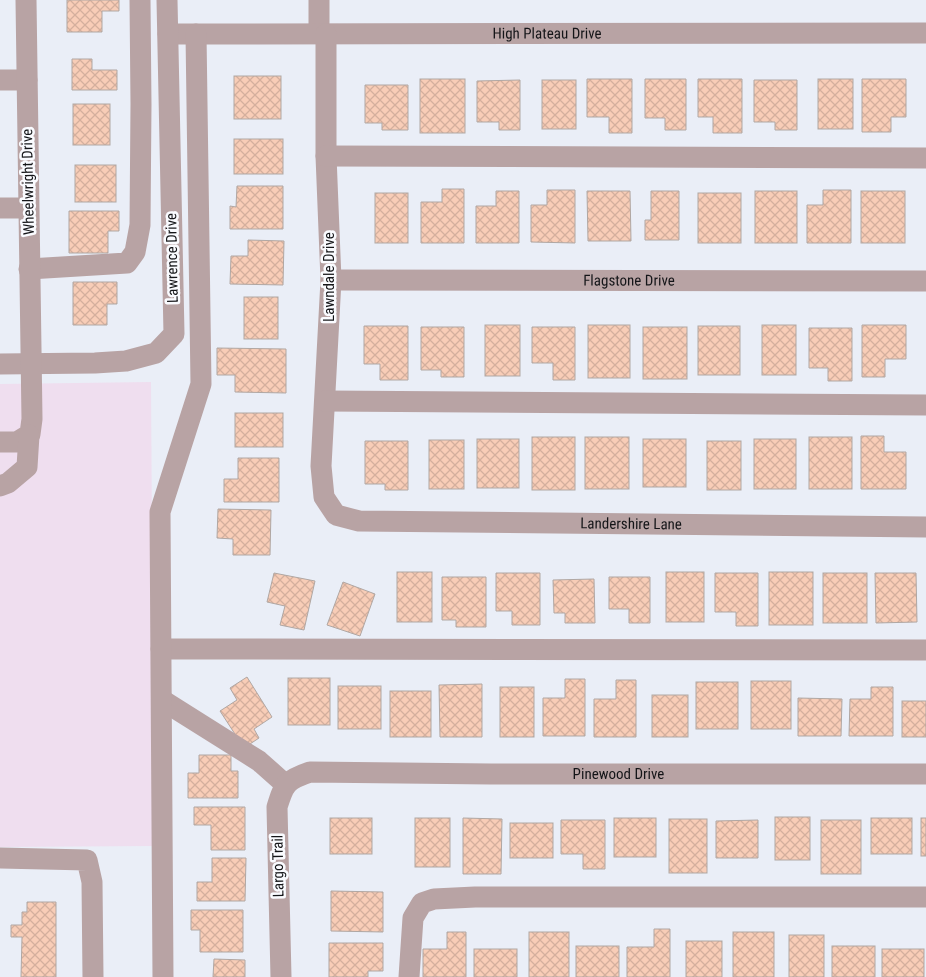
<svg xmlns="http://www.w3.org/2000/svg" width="926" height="977" viewBox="0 0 926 977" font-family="'Roboto Condensed',sans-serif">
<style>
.education{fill:#efdeef}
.building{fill:url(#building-cross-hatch);stroke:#b0a7a3}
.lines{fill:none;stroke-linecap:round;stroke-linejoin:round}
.minor{stroke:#b8a3a4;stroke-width:21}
.labels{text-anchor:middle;stroke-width:5;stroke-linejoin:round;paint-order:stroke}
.street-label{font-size:15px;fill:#141518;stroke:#fafbff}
</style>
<defs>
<pattern id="building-cross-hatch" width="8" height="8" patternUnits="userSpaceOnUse" patternTransform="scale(1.25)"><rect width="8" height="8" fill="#f8cdb7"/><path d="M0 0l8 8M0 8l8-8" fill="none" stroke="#d4af9d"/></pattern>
</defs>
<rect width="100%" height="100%" fill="#eaeef7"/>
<!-- education -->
<polygon class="education" points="151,382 154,846 0,847 0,384"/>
<!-- building -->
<g class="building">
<polygon points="67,0 119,0 119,11 102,11 102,32 67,32"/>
<polygon points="72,59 92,59 92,70 117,70 117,90 72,90"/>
<rect x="234" y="76" width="47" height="43"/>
<rect x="420" y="79" width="45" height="54"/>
<polygon points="587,79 632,79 632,133 609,133 609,117 587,117"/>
<polygon points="645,79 686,79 686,130 665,130 665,118 645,118"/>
<polygon points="698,79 742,79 742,133 713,133 713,117 698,117"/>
<rect x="818" y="79" width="35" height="50"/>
<polygon points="862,79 906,79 906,117 891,117 891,132 862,132"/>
<polygon points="520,80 520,130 499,130 499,122 477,122 477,81"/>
<rect x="542" y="80" width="34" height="49"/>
<polygon points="754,80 797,80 797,130 775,130 775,122 754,122"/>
<polygon points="365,85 408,85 408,130 382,130 382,123 365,123"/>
<rect x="73" y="104" width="37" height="41"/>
<rect x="234" y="139" width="49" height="35"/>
<rect x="75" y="165" width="41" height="37"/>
<polygon points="237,186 283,186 283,229 230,229 230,206 236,207"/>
<polygon points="442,189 464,189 464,243 421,243 421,202 442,202"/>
<polygon points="547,190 575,190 575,243 531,242 531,205 547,205"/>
<polygon points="823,190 851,190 851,243 807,243 807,205 823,205"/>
<polygon points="496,191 519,191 519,243 476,243 476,206 496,206"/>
<polygon points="587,191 630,191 631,241 588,241"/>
<polygon points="651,191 679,191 679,240 645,240 645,220 651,220"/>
<rect x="755" y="191" width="42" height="52"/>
<rect x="861" y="191" width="44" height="52"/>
<rect x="375" y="193" width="33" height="50"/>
<rect x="698" y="193" width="43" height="50"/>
<polygon points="69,211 119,211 119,231 108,231 108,253 69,253"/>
<polygon points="248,240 284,241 283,285 230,284 231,256 248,256"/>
<polygon points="73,282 117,282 117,304 107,304 107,325 73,325"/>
<rect x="244" y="297" width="34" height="42"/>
<rect x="485" y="325" width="35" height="51"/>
<rect x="588" y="325" width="42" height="53"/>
<rect x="762" y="325" width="34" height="50"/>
<polygon points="862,325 906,325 906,359 885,359 885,377 862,377"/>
<polygon points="364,326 408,326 408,380 380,380 380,364 364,364"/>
<rect x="698" y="326" width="42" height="49"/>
<polygon points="421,327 464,327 464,377 441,377 441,370 421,370"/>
<polygon points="532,327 575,327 575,380 553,380 553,363 532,363"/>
<rect x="643" y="327" width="44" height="52"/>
<polygon points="809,328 852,328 852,381 828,381 828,368 809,368"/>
<polygon points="217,348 286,349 286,393 235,392 235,375 217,375"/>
<rect x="235" y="413" width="48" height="34"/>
<polygon points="861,436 884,436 884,452 906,452 906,489 861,489"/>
<rect x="532" y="437" width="43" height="53"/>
<rect x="585" y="437" width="44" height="52"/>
<rect x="809" y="437" width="43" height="52"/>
<rect x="477" y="439" width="42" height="49"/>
<rect x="643" y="439" width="43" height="48"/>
<rect x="754" y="439" width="42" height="50"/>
<rect x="429" y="440" width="35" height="49"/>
<polygon points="365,441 408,441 408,490 385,490 385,484 365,484"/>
<rect x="707" y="441" width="34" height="49"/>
<polygon points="238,458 279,458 279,502 224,502 224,479 238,479"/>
<polygon points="218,509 271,510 270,555 233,555 233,539 217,538"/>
<rect x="397" y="572" width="35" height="50"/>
<rect x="666" y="572" width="38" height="50"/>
<rect x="769" y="572" width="44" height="53"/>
<polygon points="274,573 315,581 304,630 280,625 285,606 267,602"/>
<polygon points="496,573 540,573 540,625 512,625 512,611 496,611"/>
<polygon points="715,573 758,573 758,626 736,626 736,612 715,612"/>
<rect x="823" y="573" width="44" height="50"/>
<polygon points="875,573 916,573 917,622 876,623"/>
<polygon points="442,577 486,577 486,627 456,627 456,620 442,620"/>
<polygon points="609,577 650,577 650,623 629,623 629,609 609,609"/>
<polygon points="594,579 595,623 565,623 565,613 554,613 553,580"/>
<polygon points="343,582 375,594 360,636 327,625"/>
<polygon points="247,677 272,717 254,729 259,738 244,748 220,711 237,700 230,688"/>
<rect x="288" y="678" width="42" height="47"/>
<polygon points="565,679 585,679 585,736 543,736 543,698 565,698"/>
<polygon points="616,680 636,680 636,737 594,737 594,699 616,699"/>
<rect x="751" y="681" width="40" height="48"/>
<rect x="696" y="682" width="42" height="47"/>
<polygon points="482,684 482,737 440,737 439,685"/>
<rect x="338" y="686" width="43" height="43"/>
<rect x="500" y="687" width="34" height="50"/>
<polygon points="871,687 893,687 893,736 849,736 850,699 871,699"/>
<rect x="390" y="691" width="41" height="46"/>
<rect x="652" y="695" width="36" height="42"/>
<polygon points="798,698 842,699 841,736 798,736"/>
<rect x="902" y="701" width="24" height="36"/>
<polygon points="199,755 231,755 231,771 238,771 238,798 188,798 188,773 199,773"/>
<polygon points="194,807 245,807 245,850 211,850 211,825 194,825"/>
<rect x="775" y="817" width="35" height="43"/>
<rect x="330" y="818" width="42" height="36"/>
<rect x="415" y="818" width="35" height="49"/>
<polygon points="463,818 502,819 501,874 463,874"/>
<rect x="614" y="818" width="42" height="39"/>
<rect x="871" y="818" width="41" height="36"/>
<rect x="921" y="818" width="5" height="38"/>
<rect x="669" y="819" width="38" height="54"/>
<polygon points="561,820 605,820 605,869 583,869 583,854 561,854"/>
<polygon points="758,820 758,858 716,858 716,821"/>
<rect x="821" y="820" width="40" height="54"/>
<rect x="510" y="823" width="43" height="35"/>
<polygon points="212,858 246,858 245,901 197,901 197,882 212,882"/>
<polygon points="331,891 383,892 383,932 331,931"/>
<polygon points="27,902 56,902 56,977 21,977 22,937 11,937 11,925 22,925 22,912 27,912"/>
<polygon points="191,910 243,910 243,952 200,952 200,930 191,930"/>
<polygon points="654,929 670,929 670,977 627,977 627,947 654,947"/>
<polygon points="447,932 466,932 466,977 423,977 423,949 447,949"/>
<rect x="529" y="932" width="40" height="45"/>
<rect x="733" y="932" width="41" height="45"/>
<rect x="789" y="935" width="35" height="42"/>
<rect x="686" y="941" width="36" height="36"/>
<polygon points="329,943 383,943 383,971 368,971 368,977 329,977"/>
<rect x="576" y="946" width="43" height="31"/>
<rect x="832" y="946" width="43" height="31"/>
<rect x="474" y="949" width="43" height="28"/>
<rect x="882" y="949" width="42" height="28"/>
<polygon points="214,959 245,960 245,977 213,977"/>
</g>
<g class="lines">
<!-- minor -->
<g class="minor">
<polyline points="319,0 319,34"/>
<path id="s1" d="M 168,34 L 926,33"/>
<path id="s2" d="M 326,34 L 326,156 L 331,280 L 321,466 L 324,497 L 336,515 L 359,521 L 926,527"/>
<polyline points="0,80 27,80"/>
<polyline points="326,156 926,158"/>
<polyline points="0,208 28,208"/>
<polyline points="29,269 127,263 135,252 140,225 141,104 140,0"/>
<path id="s3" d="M 331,280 L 926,281"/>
<polyline points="0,364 95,363 126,361 156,353 174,334 167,0"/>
<polyline points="325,401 926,405"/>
<polyline points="0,442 17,442 30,434 32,419 26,0"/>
<polyline points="0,486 8,483 27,467 29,435"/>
<polyline points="161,649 926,650"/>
<polyline points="162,700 259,761 286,785"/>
<polyline points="0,858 87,860 92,882 93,977"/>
<polyline points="163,977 160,512 201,384 196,34"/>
<path id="s4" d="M 281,977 L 277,807 C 284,784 286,780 310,772 L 491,774 L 926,774"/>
<polyline points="409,977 413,918 422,903 434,899 475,897 926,897"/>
</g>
</g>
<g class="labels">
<!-- street labels -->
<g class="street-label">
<text dy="5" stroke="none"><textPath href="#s1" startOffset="379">High Plateau Drive</textPath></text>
<text transform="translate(28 182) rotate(-91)" y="5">Wheelwright Drive</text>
<text transform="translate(172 258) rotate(-91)" y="5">Lawrence Drive</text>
<text transform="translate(329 277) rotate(-90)" y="5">Lawndale Drive</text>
<text dy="5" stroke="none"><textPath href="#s3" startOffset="298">Flagstone Drive</textPath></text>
<text dy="5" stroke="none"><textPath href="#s2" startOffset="781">Landershire Lane</textPath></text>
<text dy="5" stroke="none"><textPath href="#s4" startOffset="530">Pinewood Drive</textPath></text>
<text transform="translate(278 866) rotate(-91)" y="5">Largo Trail</text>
</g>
</g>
</svg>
